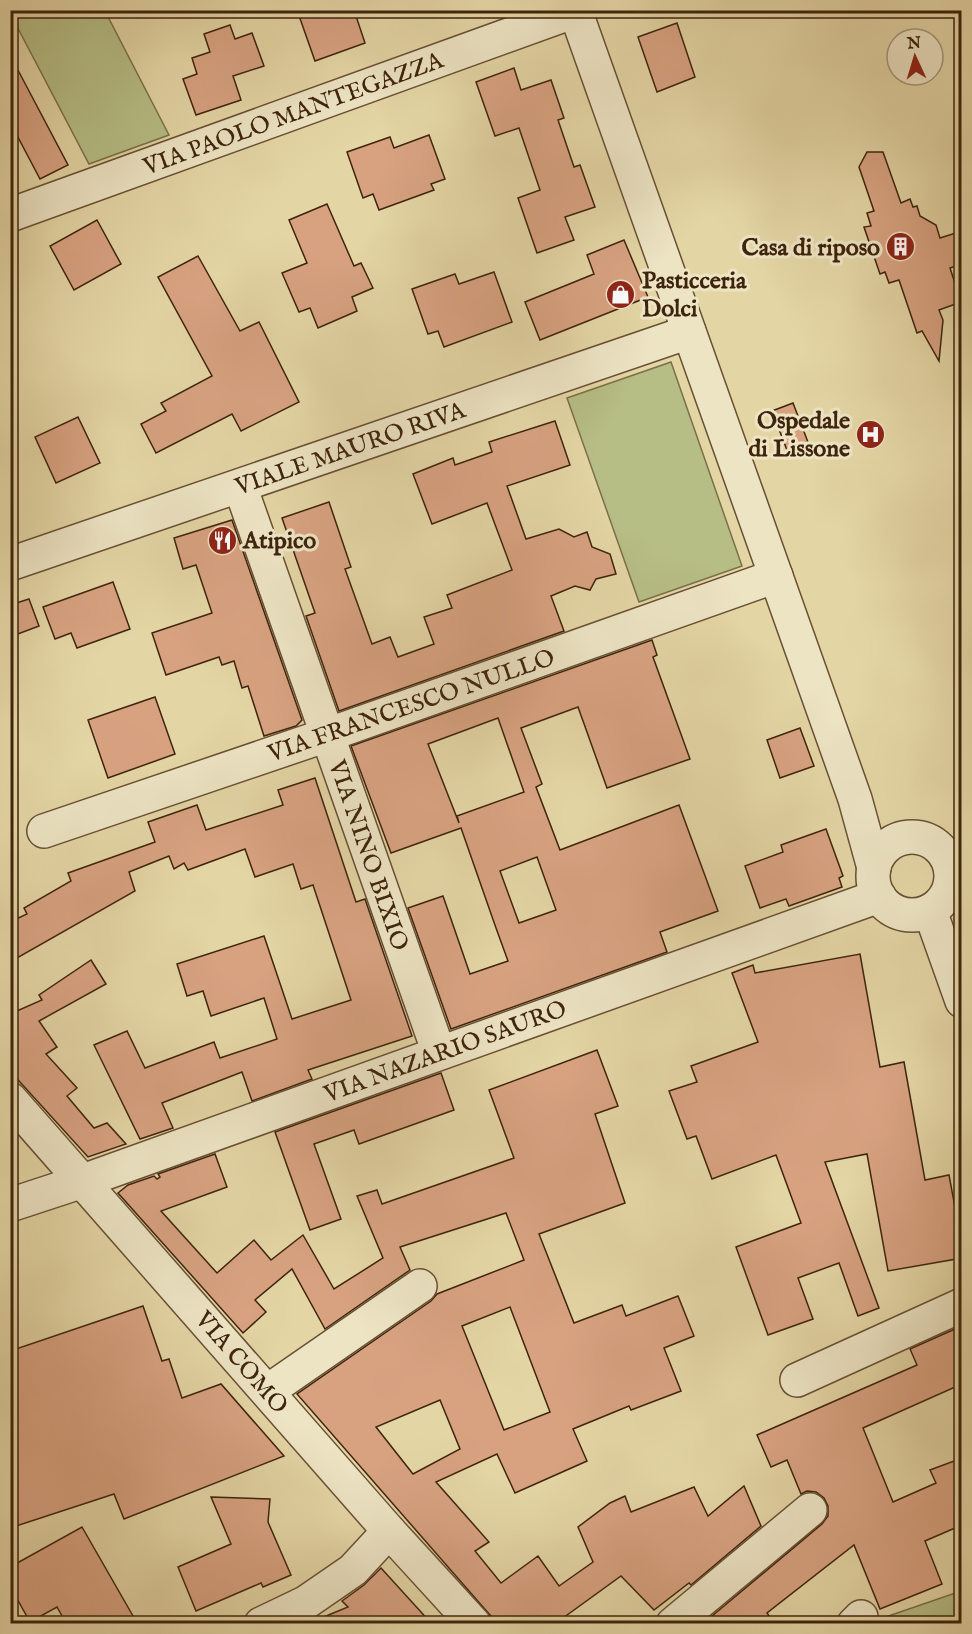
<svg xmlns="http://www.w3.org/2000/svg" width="972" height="1634" viewBox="0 0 972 1634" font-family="'IM FELL English',serif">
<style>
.green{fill:#b6bd85;stroke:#7a7049;stroke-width:1.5}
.building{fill:#d8a281;stroke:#3e240d;stroke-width:1.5;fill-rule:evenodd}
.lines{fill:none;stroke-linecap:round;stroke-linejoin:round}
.minor-casing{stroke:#685033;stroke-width:36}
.minor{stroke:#ede4c4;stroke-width:33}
.labels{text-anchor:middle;stroke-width:6;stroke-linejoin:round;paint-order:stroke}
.street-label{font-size:24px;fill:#3e240d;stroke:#ede4c4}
.poi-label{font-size:24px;font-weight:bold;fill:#3e240d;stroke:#ede4c4;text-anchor:end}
</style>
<rect width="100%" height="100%" fill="#e4d5a5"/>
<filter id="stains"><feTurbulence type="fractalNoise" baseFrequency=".00333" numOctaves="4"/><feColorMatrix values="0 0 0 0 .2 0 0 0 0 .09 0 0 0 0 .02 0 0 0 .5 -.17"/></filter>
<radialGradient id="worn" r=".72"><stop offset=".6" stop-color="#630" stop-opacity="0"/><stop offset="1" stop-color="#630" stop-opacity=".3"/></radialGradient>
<!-- green -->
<g class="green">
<polygon points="10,11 105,11 169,135 89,164 11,15"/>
<polygon points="671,362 742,566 639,602 567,398"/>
<polygon points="961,1591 961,1623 879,1624 877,1620"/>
</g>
<!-- building -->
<g class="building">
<polygon points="297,10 354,10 365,43 315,61"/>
<polygon points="677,23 695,77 657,92 638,37"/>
<polygon points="230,25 235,39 252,33 264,66 233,76 241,100 196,115 183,79 197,74 192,58 210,52 204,34"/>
<polygon points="10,55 68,165 40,179 10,122"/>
<polygon points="514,68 521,90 551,80 564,118 558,120 574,167 580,165 595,207 565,217 574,240 537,253 518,198 540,190 519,128 495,136 476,82"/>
<polygon points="429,135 445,179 431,184 434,190 379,210 373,194 363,198 347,152 390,137 394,148"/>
<polygon points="867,152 883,152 901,203 910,199 913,207 917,206 920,216 936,225 940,238 962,231 962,264 950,268 961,302 939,310 943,320 939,361 922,331 917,333 899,280 889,283 885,272 880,274 864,227 871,226 867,213 874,211 859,167"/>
<polygon points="327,204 354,266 361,263 373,288 352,297 357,311 318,328 310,308 299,312 282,273 307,263 289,220"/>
<polygon points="97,220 121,264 74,290 50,246"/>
<polygon points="624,240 648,297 540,340 525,302 594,274 587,255"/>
<polygon points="198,256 240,331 259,322 299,402 241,431 232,414 156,453 141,424 166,411 161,403 212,376 158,277"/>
<polygon points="494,272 512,322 444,347 438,331 428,334 412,289 455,274 459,284"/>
<polygon points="793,403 811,450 790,458 772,411"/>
<polygon points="78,417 100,463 56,483 35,437"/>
<polygon points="555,421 570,465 507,486 526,539 559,529 574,537 587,532 592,547 610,554 616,574 596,579 590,590 575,586 551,596 564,631 339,711 306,616 315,613 282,518 329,502 351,567 345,569 372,644 390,637 398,657 434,644 424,617 452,608 447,595 512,570 487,503 432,524 413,474 453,458 455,465 492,452 489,442"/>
<polygon points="232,520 302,720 296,726 264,736 248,686 242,688 234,661 222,665 219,657 166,675 152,633 212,613 196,565 183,569 174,538"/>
<polygon points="113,582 130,629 77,648 71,633 55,639 43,607"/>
<polygon points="29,599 39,626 10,637 10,605"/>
<path d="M 652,640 L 657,655 L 653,657 L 690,759 L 607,788 L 578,707 L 521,728 L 542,784 L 536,787 L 560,850 L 679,805 L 718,911 L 660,932 L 667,952 L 451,1029 L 408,908 L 443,896 L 470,974 L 508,961 L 496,928 L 461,828 L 391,853 L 351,746 ZM 498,718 L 524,792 L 457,816 L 459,823 L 428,744 ZM 537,857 L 556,910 L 519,923 L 500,871 Z"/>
<polygon points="155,697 175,754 108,778 88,720"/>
<polygon points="800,728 814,766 780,778 767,740"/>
<polygon points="315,778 356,902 365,899 412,1036 308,1070 312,1079 252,1101 242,1072 162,1103 173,1128 140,1139 94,1045 127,1031 145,1068 214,1042 220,1058 277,1039 264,998 211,1016 203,991 187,996 177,964 264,936 292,1019 351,1000 313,885 301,889 293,864 255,877 245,849 188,870 184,863 174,869 169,856 129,872 135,891 10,962 10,922 27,914 24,908 71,881 68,873 155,842 148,822 197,805 206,830 283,805 278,790"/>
<polygon points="826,829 843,876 839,878 842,887 789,906 786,899 760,908 745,866 783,852 781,845"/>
<polygon points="860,954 880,1067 904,1062 925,1180 949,1175 962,1245 962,1258 888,1271 867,1154 825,1162 879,1308 858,1316 839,1263 798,1278 813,1319 768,1335 736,1247 801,1223 776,1155 712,1179 696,1136 687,1139 669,1091 697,1082 691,1066 758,1042 732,973 753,965 755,973"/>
<polygon points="91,960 106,984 39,1021 57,1047 46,1054 77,1088 67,1096 94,1128 107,1123 126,1144 88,1157 10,1071 10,1014 42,1000 39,995"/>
<path d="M 597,1050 L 618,1106 L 595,1114 L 625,1203 L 539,1234 L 574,1323 L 622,1305 L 626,1316 L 678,1296 L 694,1336 L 664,1348 L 681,1391 L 631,1410 L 629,1406 L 573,1429 L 587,1461 L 515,1493 L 497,1454 L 436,1482 L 489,1542 L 475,1551 L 501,1583 L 538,1556 L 559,1586 L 593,1562 L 578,1527 L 610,1503 L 625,1496 L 631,1512 L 694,1487 L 708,1516 L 744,1486 L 761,1526 L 691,1585 L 689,1583 L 654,1610 L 621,1576 L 556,1623 L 497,1623 L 297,1394 L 431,1301 L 437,1294 L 524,1260 L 506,1213 L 400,1247 L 410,1270 L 325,1329 L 292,1269 L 255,1300 L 266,1312 L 243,1333 L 118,1193 L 128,1185 L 154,1176 L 157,1179 L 160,1177 L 158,1174 L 215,1154 L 227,1187 L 161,1211 L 217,1273 L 254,1240 L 271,1260 L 303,1235 L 334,1289 L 383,1258 L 357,1196 L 377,1190 L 382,1204 L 514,1158 L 489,1090 ZM 510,1307 L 550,1412 L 504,1430 L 462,1326 ZM 440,1400 L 460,1449 L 413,1474 L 376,1427 Z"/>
<polygon points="441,1073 454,1110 359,1144 354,1130 314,1144 341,1219 310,1230 275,1132"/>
<polygon points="143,1306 162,1361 169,1359 182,1398 221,1384 284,1456 124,1519 114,1494 10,1528 10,1351"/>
<polygon points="955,1329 962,1341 962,1384 863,1428 893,1502 936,1483 930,1470 962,1458 962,1525 925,1541 942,1584 880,1609 854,1545 767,1613 774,1623 718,1623 712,1616 822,1524 828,1516 828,1506 824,1498 816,1492 807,1491 801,1494 787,1460 771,1467 757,1435 917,1365 910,1349"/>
<polygon points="211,1497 270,1499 268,1522 291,1575 263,1587 261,1583 196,1611 178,1567 231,1544"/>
<polygon points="82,1527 137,1623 66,1623 57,1607 30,1622 10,1586 10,1567"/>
<polygon points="381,1568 431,1623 309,1623 348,1607 342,1601 364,1585"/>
</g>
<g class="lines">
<defs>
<g id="minor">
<polyline points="575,10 855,799 874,868"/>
<polyline points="10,215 575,11"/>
<polyline points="240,486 439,1053"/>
<polyline points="10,564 689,332"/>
<polyline points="44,831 327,735 776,576"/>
<circle cx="912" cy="876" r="39"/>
<polyline points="930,911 962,1001"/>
<polyline points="10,1099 389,1531 474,1624"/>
<polyline points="10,1205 83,1181 879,896"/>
<polyline points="797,1380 962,1305"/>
<polyline points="268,1391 420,1286"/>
<polyline points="261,1624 305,1603 353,1570 389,1531"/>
<polyline points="673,1624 810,1510"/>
<polyline points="854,1624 861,1617"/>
</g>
</defs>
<!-- minor casing -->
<use href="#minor" class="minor-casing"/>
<!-- minor -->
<use href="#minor" class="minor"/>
</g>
<!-- icons -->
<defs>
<symbol id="building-disc" viewBox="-11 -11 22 22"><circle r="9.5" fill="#8f2418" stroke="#ede4c4"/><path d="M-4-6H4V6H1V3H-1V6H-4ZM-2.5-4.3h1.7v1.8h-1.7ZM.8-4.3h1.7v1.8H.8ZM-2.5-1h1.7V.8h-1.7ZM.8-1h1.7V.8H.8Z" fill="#fff"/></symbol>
<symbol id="shop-disc" viewBox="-11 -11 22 22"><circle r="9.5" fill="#8f2418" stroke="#ede4c4"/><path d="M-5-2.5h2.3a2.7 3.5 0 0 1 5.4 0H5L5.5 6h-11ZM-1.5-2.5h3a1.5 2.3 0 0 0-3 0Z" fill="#fff"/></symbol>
<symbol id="hospital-disc" viewBox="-11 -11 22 22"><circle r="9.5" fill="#8f2418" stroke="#ede4c4"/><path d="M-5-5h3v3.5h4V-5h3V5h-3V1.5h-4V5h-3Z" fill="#fff"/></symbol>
<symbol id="restaurant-disc" viewBox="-11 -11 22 22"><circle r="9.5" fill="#8f2418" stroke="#ede4c4"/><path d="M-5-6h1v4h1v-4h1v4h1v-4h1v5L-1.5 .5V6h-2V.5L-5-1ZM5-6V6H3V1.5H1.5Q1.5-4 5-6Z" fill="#fff"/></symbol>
</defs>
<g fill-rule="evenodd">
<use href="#building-disc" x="884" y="230" width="33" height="33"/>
<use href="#shop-disc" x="604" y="278" width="33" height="33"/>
<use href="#hospital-disc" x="854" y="418" width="33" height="33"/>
<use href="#restaurant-disc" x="206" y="524" width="33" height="33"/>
</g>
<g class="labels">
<!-- street labels -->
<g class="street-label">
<text transform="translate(293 113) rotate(-20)" y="8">VIA PAOLO MANTEGAZZA</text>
<text transform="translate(350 448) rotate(-19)" y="8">VIALE MAURO RIVA</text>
<text transform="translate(411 705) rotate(-19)" y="8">VIA FRANCESCO NULLO</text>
<text transform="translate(369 855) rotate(71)" y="8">VIA NINO BIXIO</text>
<text transform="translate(445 1051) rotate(-20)" y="8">VIA NAZARIO SAURO</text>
<text transform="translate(242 1362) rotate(49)" y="8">VIA COMO</text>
</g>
<!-- poi labels -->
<g class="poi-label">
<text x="880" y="255">Casa di riposo</text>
<text x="642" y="288" text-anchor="start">Pasticceria<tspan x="642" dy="28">Dolci</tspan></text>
<text x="850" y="428">Ospedale<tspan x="850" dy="28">di Lissone</tspan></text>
<text x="243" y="548" text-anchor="start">Atipico</text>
</g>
</g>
<!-- margin -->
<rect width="972" height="1634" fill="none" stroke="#e4d5a5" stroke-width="36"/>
<rect x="12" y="12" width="948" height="1610" fill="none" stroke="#3e240d" stroke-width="3"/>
<rect x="18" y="18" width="936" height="1598" fill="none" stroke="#3e240d" stroke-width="1.5"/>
<!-- north arrow -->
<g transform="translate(915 57) rotate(356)"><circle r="28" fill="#ede4c4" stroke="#a7977b" stroke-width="1.5"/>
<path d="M0-4.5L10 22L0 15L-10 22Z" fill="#8f2418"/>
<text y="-9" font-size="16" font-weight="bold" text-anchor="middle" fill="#3e240d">N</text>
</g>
<rect width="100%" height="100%" filter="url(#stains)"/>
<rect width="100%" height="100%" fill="url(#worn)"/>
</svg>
